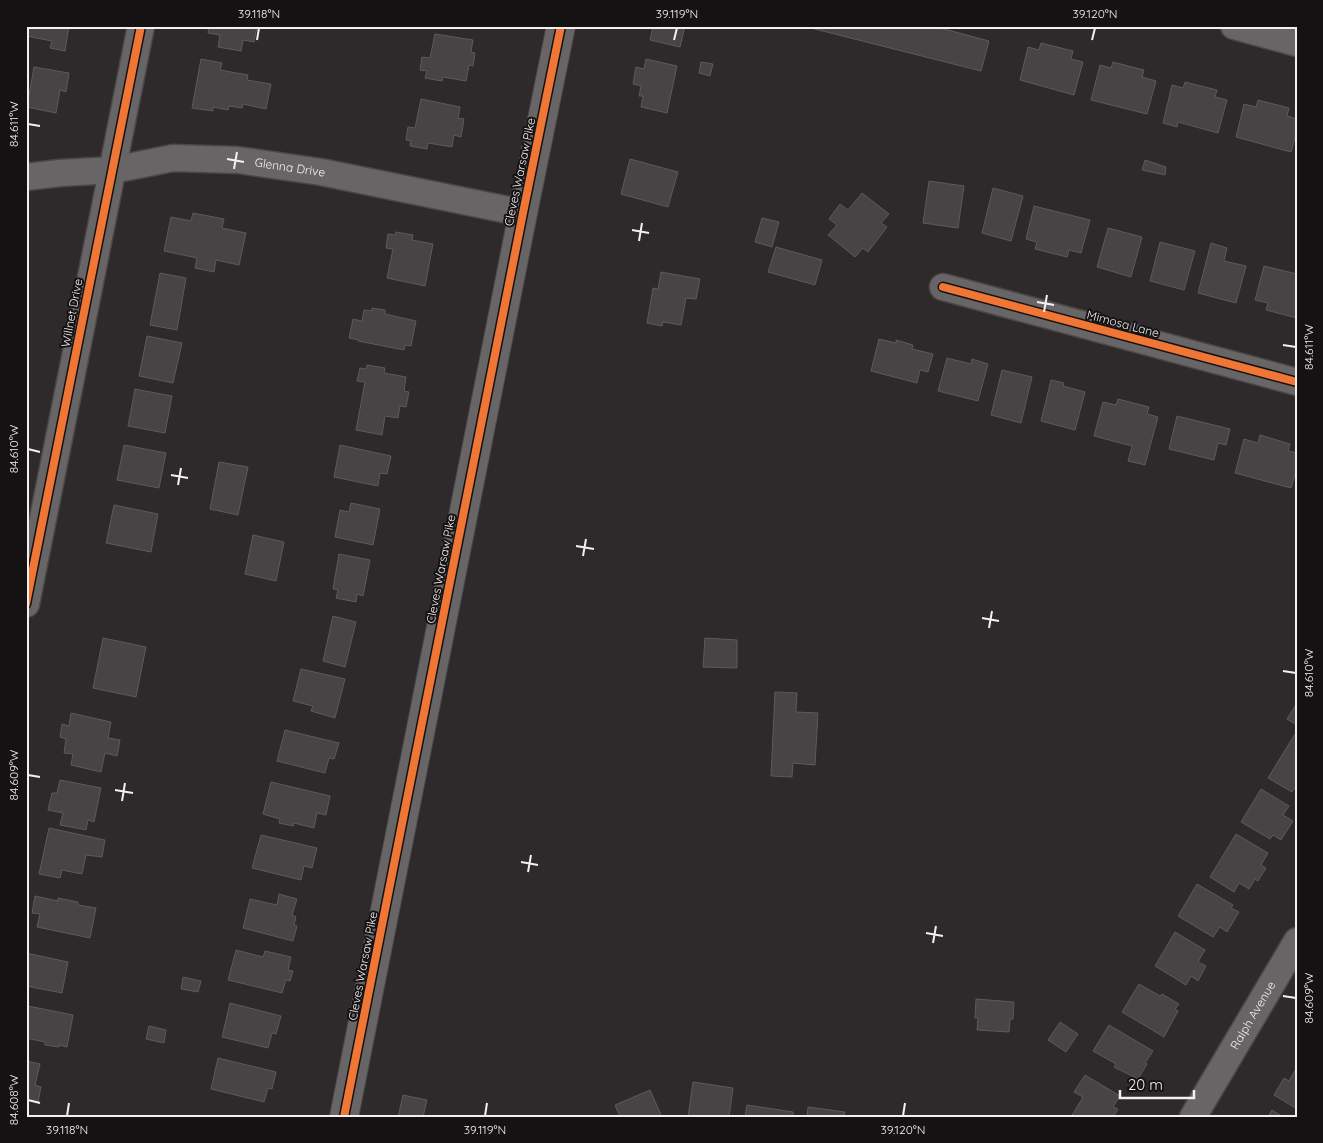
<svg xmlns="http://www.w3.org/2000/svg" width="1323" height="1143" viewBox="0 0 1323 1143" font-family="Quicksand,sans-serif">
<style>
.building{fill:#474445;stroke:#5d5a5b}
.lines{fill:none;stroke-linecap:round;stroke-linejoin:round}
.minor-casing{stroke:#4a4748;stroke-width:29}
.tertiary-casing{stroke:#4a4748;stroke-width:30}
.minor{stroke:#686566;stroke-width:26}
.tertiary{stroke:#686566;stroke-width:28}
.cycleway-casing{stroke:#151213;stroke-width:11}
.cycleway{stroke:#f07635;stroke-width:8}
.ticks{fill:none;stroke:#f4f0f1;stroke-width:2}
.labels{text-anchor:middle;stroke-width:4;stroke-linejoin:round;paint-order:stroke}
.street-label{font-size:12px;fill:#f4f0f1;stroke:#151213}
.neatline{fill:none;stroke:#f4f0f1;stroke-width:2}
.ticks-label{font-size:12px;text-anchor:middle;fill:#f4f0f1}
</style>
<rect width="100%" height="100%" fill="#2e292b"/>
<!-- building -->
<g class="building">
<polygon points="28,26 69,26 65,51 50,48 52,41 26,36"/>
<polygon points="209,26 257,26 254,42 243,40 241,51 218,47 220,35 208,33"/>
<polygon points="653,26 685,26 680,47 650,40"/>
<polygon points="803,26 933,26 989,41 981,71"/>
<polygon points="435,34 473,40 471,52 475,53 473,66 469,65 466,81 443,77 442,81 425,78 427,71 420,70 422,57 430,58"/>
<polygon points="1041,43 1073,51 1071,59 1083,62 1074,95 1020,80 1028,47 1039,50"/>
<polygon points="201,59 222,63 220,70 248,75 247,80 271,84 266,109 243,104 242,108 229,106 228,110 213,107 213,111 192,108"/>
<polygon points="646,59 677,66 667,113 641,107 643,96 639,96 641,86 633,84 636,67 644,69"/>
<polygon points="701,62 713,64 710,76 699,73"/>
<polygon points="1113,62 1144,70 1142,77 1156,81 1147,114 1091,100 1100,65 1111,68"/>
<polygon points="34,67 69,73 66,92 60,90 56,113 27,107"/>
<polygon points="1185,82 1217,90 1215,97 1227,100 1218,133 1178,122 1177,127 1163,123 1172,85 1183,88"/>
<polygon points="421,99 460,107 458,118 464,119 461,137 454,135 452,147 428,143 427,149 410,146 411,141 406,140 408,127 415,128"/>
<polygon points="1258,100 1289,108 1287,116 1297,119 1297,130 1291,152 1236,137 1244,104 1256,107"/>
<polygon points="630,159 678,172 668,207 621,194"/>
<polygon points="1145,160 1166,167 1165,175 1142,170"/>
<polygon points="929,181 964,186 958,228 923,223"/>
<polygon points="993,188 1023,196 1011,241 982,233"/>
<polygon points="862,193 889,214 881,223 887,227 868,252 863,248 855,257 828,235 837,225 829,219 840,204 848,210"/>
<polygon points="1034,206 1090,220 1081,253 1069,250 1067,257 1035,249 1037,242 1026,239"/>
<polygon points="193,213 224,219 222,228 246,233 239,265 216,260 214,272 195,268 197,258 164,251 171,217 191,221"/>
<polygon points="762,218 779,222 772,247 755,242"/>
<polygon points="1108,228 1142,237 1131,277 1097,267"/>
<polygon points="396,232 413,235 412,240 433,244 425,286 387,278 393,249 386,248 388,234 395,235"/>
<polygon points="1160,242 1195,251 1184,290 1150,281"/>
<polygon points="1211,243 1227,248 1224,261 1246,266 1236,303 1198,293"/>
<polygon points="776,247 822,260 815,285 768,272"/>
<polygon points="1264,266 1297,274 1297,318 1266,310 1268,303 1255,300"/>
<polygon points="661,272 700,279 696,299 686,298 681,325 663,322 662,326 647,323 653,288 658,289"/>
<polygon points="160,273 186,278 177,330 150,325"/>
<polygon points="372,308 385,310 385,314 416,321 411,346 405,345 404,350 358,341 359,340 349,338 353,319 362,321 364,310 372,311"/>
<polygon points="147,336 182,343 173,383 139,376"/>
<polygon points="879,339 896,343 896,340 913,345 912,349 933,354 928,372 920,370 917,383 871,371"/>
<polygon points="947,358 971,364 972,359 988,364 978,401 938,391"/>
<polygon points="367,365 385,368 384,373 406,377 404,391 409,392 406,407 400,406 398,418 385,416 382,435 356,430 365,382 357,381 360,368 366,369"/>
<polygon points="1002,370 1032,377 1021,423 991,415"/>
<polygon points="1051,380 1064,383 1063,386 1085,392 1075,430 1041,421"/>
<polygon points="135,389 172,396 165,433 128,426"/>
<polygon points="1118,399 1149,407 1147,414 1158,417 1145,465 1128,461 1132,446 1094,436 1103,402 1116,405"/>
<polygon points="1177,416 1230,429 1226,445 1218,443 1214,460 1169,449"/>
<polygon points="1260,435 1290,444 1288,451 1297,453 1297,467 1291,488 1235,473 1244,439 1258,443"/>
<polygon points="124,445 166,453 159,488 117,480"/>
<polygon points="340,445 391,456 387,474 380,473 378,486 334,477"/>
<polygon points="219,462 248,467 238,515 210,509"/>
<polygon points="351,503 380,509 373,545 335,537 340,510 349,512"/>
<polygon points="114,505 158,514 151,552 106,543"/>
<polygon points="253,535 284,542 276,581 245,574"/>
<polygon points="339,554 370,560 363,596 357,594 356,602 336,598 338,590 333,589"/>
<polygon points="333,616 356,622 345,667 323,661"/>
<polygon points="103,638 146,647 136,697 93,688"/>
<polygon points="705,638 737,640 737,668 703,667"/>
<polygon points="301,669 345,679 335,718 311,711 313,706 293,701"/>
<polygon points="775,692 797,693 796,712 818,713 815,765 793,763 792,777 771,776"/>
<polygon points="1297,703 1297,725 1287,719"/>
<polygon points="71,713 111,722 108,738 120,740 117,756 105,753 101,772 71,765 73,754 64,753 66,739 60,737 62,724 69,726"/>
<polygon points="285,730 339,743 334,759 329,758 325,773 277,761"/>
<polygon points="1295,734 1297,735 1297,785 1292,792 1268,778"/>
<polygon points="60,780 101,788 94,822 88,820 86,830 60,825 63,813 48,810 52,793 57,793"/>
<polygon points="271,782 330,796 326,815 317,813 314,828 294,823 293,826 279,823 280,819 263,814"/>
<polygon points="1261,789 1289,806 1283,815 1293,821 1281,840 1273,835 1270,839 1241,822"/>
<polygon points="49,828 105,840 102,857 86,855 82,874 62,870 60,878 39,874"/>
<polygon points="1236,834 1268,853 1261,865 1266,868 1258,881 1255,879 1249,889 1239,883 1234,892 1210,877"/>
<polygon points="261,835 317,848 312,868 304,866 301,880 252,868"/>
<polygon points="1197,884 1233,905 1231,908 1239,912 1227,932 1220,927 1213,937 1178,916"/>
<polygon points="279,894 297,899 292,915 296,917 294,925 297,926 293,941 243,928 250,899 277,905"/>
<polygon points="35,896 58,901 58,898 78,902 78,905 96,908 90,938 37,927 40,914 32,913"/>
<polygon points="1175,932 1205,950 1198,962 1206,966 1198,981 1191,976 1186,985 1155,966"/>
<polygon points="236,950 263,957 265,951 291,957 288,970 293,971 290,981 286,980 282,993 228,980"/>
<polygon points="26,953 68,962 62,993 26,986"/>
<polygon points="183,977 201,981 198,992 181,989"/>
<polygon points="1139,984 1160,996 1162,994 1179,1004 1175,1009 1178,1011 1164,1037 1122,1012"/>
<polygon points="976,999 1014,1002 1013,1019 1010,1019 1009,1032 977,1030 978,1018 975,1018"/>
<polygon points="230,1003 281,1016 276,1034 272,1033 268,1048 222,1037"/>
<polygon points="28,1006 73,1015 67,1047 59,1045 59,1047 45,1045 45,1042 26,1038"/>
<polygon points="1060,1022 1078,1034 1066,1052 1048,1040"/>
<polygon points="1109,1025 1153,1051 1145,1063 1147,1064 1138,1079 1114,1067 1116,1064 1093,1051"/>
<polygon points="149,1026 166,1030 164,1043 146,1039"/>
<polygon points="218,1058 276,1072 272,1089 268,1088 264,1102 211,1089"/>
<polygon points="26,1061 40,1064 35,1085 41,1087 38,1102 26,1100"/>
<polygon points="1297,1067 1297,1109 1274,1095 1284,1078 1289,1081"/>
<polygon points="1085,1075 1120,1096 1113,1107 1118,1109 1113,1117 1071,1117 1083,1097 1074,1092"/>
<polygon points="693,1082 733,1088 729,1117 688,1117"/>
<polygon points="650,1090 662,1117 620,1117 615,1105"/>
<polygon points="403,1095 427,1100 423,1117 398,1117"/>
<polygon points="747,1105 793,1112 793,1117 745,1117"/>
<polygon points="808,1107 845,1112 844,1117 807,1117"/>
<polygon points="1272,1110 1283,1117 1268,1117"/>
</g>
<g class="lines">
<defs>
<g id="minor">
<polyline points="1234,26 1297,43"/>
<path id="s1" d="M 26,177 L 60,173 L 113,170 L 173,158 L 238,160 L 321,172 L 523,213"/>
<polyline points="943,287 1297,382"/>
<polyline points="26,604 141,26"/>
<path id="s2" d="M 1193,1117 L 1297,941"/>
</g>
<polyline id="tertiary" points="344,1117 523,213 561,26"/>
</defs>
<!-- minor casing -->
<use href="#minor" class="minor-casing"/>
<!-- tertiary casing -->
<use href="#tertiary" class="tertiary-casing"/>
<!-- minor -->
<use href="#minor" class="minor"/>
<!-- tertiary -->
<use href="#tertiary" class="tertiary"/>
<defs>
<g id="cycleway">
<polyline points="943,287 1297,382"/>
<polyline points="26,604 141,26"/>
<polyline points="344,1117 523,213 561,26"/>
</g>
</defs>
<!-- cycleway casing -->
<use href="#cycleway" class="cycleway-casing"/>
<!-- cycleway -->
<use href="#cycleway" class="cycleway"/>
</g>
<!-- ticks -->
<path class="ticks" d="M 257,40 L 259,28M 674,40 L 677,28M 1092,40 L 1095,28M 28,124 L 40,126M 227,159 L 244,162M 234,169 L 237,152M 632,230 L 649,233M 639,241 L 642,223M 1037,302 L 1054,305M 1044,312 L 1047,295M 1283,345 L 1296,347M 28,449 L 40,452M 171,475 L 188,478M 178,485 L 181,468M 576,546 L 594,549M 583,556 L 586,539M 982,618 L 999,621M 989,628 L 992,611M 1283,671 L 1296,673M 28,775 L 40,777M 115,790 L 133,793M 122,801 L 125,783M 521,862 L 538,865M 528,872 L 531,855M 926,933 L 943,936M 933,943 L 936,926M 1283,996 L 1296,998M 28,1100 L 40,1103M 67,1116 L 69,1103M 485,1116 L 487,1103M 903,1116 L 905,1103"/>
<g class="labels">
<!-- street labels -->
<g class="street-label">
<text dy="4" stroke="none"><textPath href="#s1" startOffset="266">Glenna Drive</textPath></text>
<text transform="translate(520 172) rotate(-78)" y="4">Cleves Warsaw Pike</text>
<text transform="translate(72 313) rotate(-79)" y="4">Willnet Drive</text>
<text transform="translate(1123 324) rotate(15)" y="4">Mimosa Lane</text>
<text transform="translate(441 569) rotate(-79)" y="4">Cleves Warsaw Pike</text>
<text transform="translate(363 966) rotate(-79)" y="4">Cleves Warsaw Pike</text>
<text dy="4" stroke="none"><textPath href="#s2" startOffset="118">Ralph Avenue</textPath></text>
</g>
</g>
<!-- border -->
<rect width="1323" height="1143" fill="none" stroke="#151213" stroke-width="55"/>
<!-- scale -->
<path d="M1120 1090v8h74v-8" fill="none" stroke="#f4f0f1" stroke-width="2.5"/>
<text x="1128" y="1090" font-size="15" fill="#f4f0f1" stroke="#151213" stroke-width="4" paint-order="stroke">20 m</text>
<rect x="28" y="28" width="1268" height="1088" class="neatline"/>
<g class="ticks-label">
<text x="259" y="18">39.118°N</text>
<text x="677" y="18">39.119°N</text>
<text x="1095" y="18">39.120°N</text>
<text transform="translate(14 124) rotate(-90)" y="4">84.611°W</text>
<text transform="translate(1309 347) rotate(-90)" y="4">84.611°W</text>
<text transform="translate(14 449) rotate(-90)" y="4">84.610°W</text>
<text transform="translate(1309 673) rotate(-90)" y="4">84.610°W</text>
<text transform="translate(14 775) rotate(-90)" y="4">84.609°W</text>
<text transform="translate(1309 998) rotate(-90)" y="4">84.609°W</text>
<text transform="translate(14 1100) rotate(-90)" y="4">84.608°W</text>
<text x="67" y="1134">39.118°N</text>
<text x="485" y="1134">39.119°N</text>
<text x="903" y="1134">39.120°N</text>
</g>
</svg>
